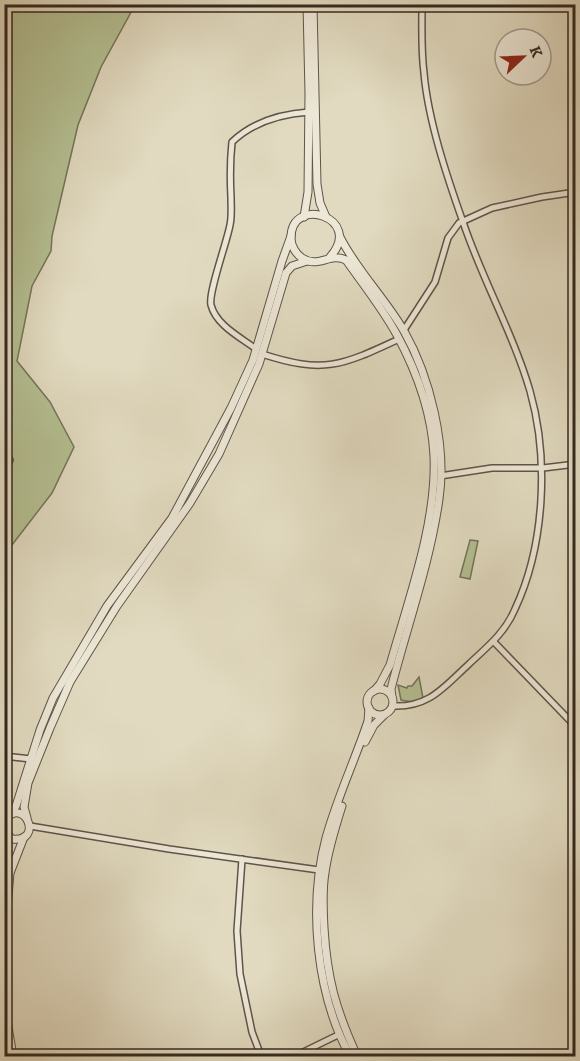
<svg xmlns="http://www.w3.org/2000/svg" width="580" height="1061" viewBox="0 0 580 1061" font-family="Alegreya,serif">
<style>
.green{fill:#b4bf92;stroke:#74745a;stroke-width:1.5}
.lines{fill:none;stroke-linecap:round;stroke-linejoin:round}
.minor-casing{stroke:#5f5449;stroke-width:8}
.tertiary-casing{stroke:#5f5449;stroke-width:9}
.minor{stroke:#ece7d6;stroke-width:5}
.tertiary{stroke:#ece7d6;stroke-width:7}
</style>
<rect width="100%" height="100%" fill="#e1dac0"/>
<filter id="stains"><feTurbulence type="fractalNoise" baseFrequency=".00333" numOctaves="4"/><feColorMatrix values="0 0 0 0 .2 0 0 0 0 .09 0 0 0 0 .02 0 0 0 .5 -.17"/></filter>
<radialGradient id="worn" r=".72"><stop offset=".6" stop-color="#630" stop-opacity="0"/><stop offset="1" stop-color="#630" stop-opacity=".3"/></radialGradient>
<!-- green -->
<g class="green">
<polygon points="5,5 135,5 101,67 78,125 52,236 51,251 32,286 17,361 50,402 74,447 52,493 5,554"/>
<polygon points="470,540 478,541 470,579 460,577"/>
<polygon points="419,677 423,698 412,702 401,700 398,685 407,688 408,686 412,686"/>
</g>
<g class="lines">
<defs>
<g id="minor">
<polyline points="404,330 435,282 448,238 459,223 492,208 542,197 576,192"/>
<path d="M 256,349 C 240,337 216,325 211,305 C 208,293 227,242 230,225 C 232,216 231,206 231,197 C 230,179 230,161 232,142 C 253,122 280,114 309,112"/>
<path d="M 262,354 C 324,374 341,366 399,339"/>
<polyline points="4,454 10,460 4,471"/>
<polyline points="440,476 492,468 543,468 576,464"/>
<polyline points="494,642 576,727"/>
<path d="M 392,706 C 429,708 444,687 469,664 C 487,647 505,633 515,609 C 545,545 549,458 530,391 C 513,333 482,279 463,222 C 447,177 428,120 424,73 C 421,50 422,27 422,4"/>
<polyline points="4,756 31,759"/>
<polyline points="30,826 169,849 319,870"/>
<polyline points="242,859 237,931 240,974 252,1032 261,1056"/>
<polyline points="295,1056 340,1034"/>
</g>
<g id="tertiary">
<polyline points="313,4 317,184 320,203 326,217"/>
<polyline points="304,217 308,192 309,94 307,4"/>
<path d="M 340,237 C 357,271 385,298 404,331 C 430,377 447,446 439,499 C 430,563 407,626 391,689 L 392,697"/>
<path d="M 330,257 C 365,218 291,194 291,238 C 291,246 296,254 302,258 C 318,269 330,252 346,260 C 363,284 383,309 397,335 C 417,372 432,414 434,456 C 437,523 408,601 390,665 L 380,684 L 374,691"/>
<circle cx="380" cy="702" r="13"/>
<polyline points="365,742 374,725 384,715"/>
<path d="M 342,806 C 335,828 328,850 325,873 C 322,890 323,910 324,928 C 327,979 336,1010 357,1056"/>
<polyline points="10,815 16,806 40,730 53,698 107,606 172,518 231,408 253,360 282,261 291,236"/>
<polyline points="27,818 24,807 28,783 50,728 70,682 117,606 190,503 219,454 259,364 286,273 292,266 307,261"/>
<path d="M 4,821 C 24,794 45,843 12,839 L 4,831"/>
<polyline points="4,866 7,844 6,834"/>
<polyline points="4,941 10,873 24,837"/>
<polyline points="4,977 7,1021 13,1056"/>
<polyline points="4,1049 6,1056"/>
<path d="M 350,1056 C 316,994 308,906 326,838 C 337,798 355,760 368,721 L 369,708"/>
</g>
</defs>
<!-- minor casing -->
<use href="#minor" class="minor-casing"/>
<!-- tertiary casing -->
<use href="#tertiary" class="tertiary-casing"/>
<!-- minor -->
<use href="#minor" class="minor"/>
<!-- tertiary -->
<use href="#tertiary" class="tertiary"/>
</g>
<!-- margin -->
<rect width="580" height="1061" fill="none" stroke="#e1dac0" stroke-width="24"/>
<rect x="6" y="6" width="568" height="1049" fill="none" stroke="#342821" stroke-width="3"/>
<rect x="12" y="12" width="556" height="1037" fill="none" stroke="#342821" stroke-width="1.5"/>
<!-- north arrow -->
<g transform="translate(523 57) rotate(67)"><circle r="28" fill="#ece7d6" stroke="#a29b8e" stroke-width="1.5"/>
<path d="M0-4.5L10 22L0 15L-10 22Z" fill="#8f2418"/>
<text y="-9" font-size="16" font-weight="bold" text-anchor="middle" fill="#342821">K</text>
</g>
<rect width="100%" height="100%" filter="url(#stains)"/>
<rect width="100%" height="100%" fill="url(#worn)"/>
</svg>
